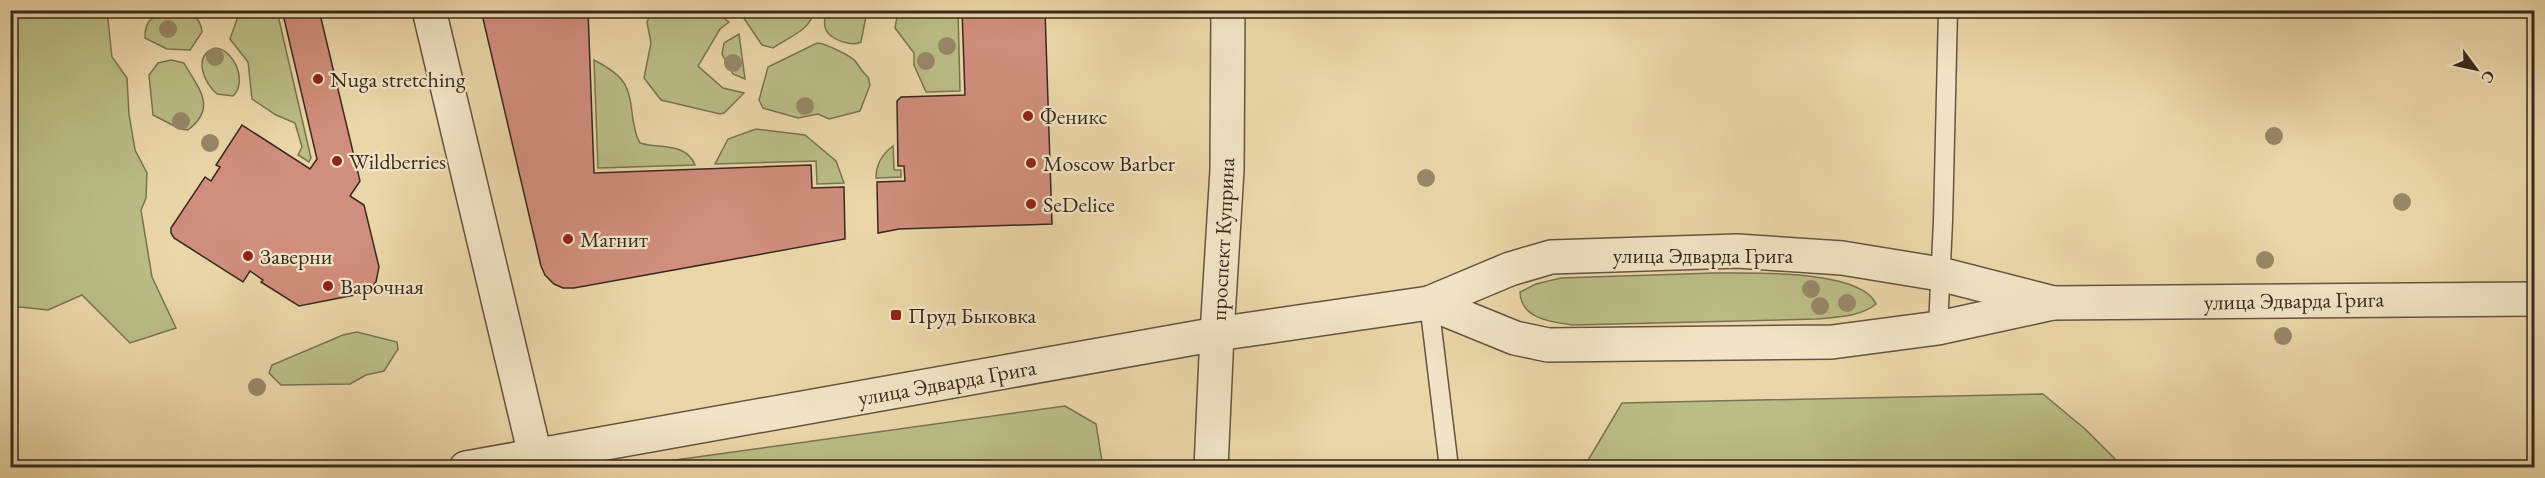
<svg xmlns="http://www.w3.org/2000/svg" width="2545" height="478" viewBox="0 0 2545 478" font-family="'EB Garamond',serif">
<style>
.green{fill:#babd85;stroke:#7a7352;stroke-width:1.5}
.building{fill:#d18d7d;stroke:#39291e;stroke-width:1.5}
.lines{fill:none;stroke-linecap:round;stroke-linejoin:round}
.service-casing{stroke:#655440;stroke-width:21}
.minor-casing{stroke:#655440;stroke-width:36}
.tertiary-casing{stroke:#655440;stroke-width:36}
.service{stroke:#f1e4c6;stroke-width:18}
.minor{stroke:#f1e4c6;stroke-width:33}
.tertiary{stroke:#f1e4c6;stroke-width:33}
.tree{fill:#978768}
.poi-dot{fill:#8f2418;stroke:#f1e4c6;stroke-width:2}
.labels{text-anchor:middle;stroke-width:4.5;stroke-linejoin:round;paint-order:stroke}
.poi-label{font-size:22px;fill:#39291e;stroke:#f1e4c6;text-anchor:start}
.street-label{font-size:22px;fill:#39291e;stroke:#f1e4c6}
</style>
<rect width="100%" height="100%" fill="#ead6a8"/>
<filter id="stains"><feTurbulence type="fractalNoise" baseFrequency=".00333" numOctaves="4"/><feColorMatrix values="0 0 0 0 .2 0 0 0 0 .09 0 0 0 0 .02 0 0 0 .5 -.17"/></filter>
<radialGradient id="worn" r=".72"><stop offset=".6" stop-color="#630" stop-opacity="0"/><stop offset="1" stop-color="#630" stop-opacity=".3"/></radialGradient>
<!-- green -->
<g class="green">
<path d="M 176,10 C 189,10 201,17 202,32 L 190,50 L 167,49 L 145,38 C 144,17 157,14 176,10 Z"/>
<path d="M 826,10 L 867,11 L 861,42 C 852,47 831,40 826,30 C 823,25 825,16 826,10 Z"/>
<polygon points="10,11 107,11 112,57 127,78 129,114 135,150 147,173 146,198 141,210 152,277 176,328 130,343 82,295 48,310 11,306"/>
<polygon points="240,11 277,11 311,158 309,162 298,155 302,147 295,123 276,115 252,99 248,62 230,39"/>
<polygon points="652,11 715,11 729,22 720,29 698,66 723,88 744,93 724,113 720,114 661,100 644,78 651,43 647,22"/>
<path d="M 739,11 L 813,11 C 813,29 787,38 773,48 L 762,45 Z"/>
<polygon points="898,11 958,11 960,91 926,92 914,65 914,53 895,28"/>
<polygon points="739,34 745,79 733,74 722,54 724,43"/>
<path d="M 817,43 C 824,43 852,56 856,62 C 861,69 861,71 868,77 L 870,85 L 860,111 L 829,119 L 818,114 L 798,118 L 763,108 L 759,100 L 768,67 Z"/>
<path d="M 215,48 C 234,49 248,82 233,96 L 217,94 C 204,83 192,56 215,48 Z"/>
<path d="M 171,60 L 184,63 C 198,88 218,107 188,130 L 180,129 L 153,115 L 149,75 L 158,63 Z"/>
<path d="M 594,60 C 627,77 629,86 633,120 C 635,128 635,135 640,143 C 659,149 686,142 695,165 L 598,168 Z"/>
<polygon points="756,129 805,135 836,161 844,183 817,184 816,161 715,164 728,139"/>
<path d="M 893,146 L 894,170 L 901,170 L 901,177 L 876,178 C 876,164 882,154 893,146 Z"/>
<path d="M 1714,273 C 1748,273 1861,269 1876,304 C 1860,317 1837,317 1817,319 L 1572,325 C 1551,322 1521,319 1520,292 L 1536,284 L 1561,278 Z"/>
<polygon points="357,332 397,342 398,349 384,371 366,375 350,384 281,385 269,373 272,365 343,335"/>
<polygon points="2043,394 2085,429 2123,467 1584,467 1622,403"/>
<polygon points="1065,406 1096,424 1103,467 624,467"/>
</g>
<!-- building -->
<g class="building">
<polygon points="282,10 319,10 360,181 350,196 364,205 379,267 376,282 365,293 299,306 261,282 263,280 250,271 243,282 174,238 171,233 171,228 205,177 211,181 220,167 216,165 242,125 310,169 317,159"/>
<polygon points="481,10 588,10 594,173 811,165 812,188 844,187 845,239 574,288 563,288 554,284 545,275 541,266"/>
<polygon points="962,10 1045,10 1052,224 899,229 878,233 877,182 905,181 904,166 898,166 897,101 901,97 965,95"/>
</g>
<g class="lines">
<defs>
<g id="service">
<polyline points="1429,303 1449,468"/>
<polyline points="1938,328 1943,221 1948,10"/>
</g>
<g id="minor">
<polyline points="429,10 535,455"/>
<polyline points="1211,468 1217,334"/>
</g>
<g id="tertiary">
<polyline points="1429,303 1515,338 1548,345 1832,342 1938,328 2053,303 2534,299"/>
<polyline points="1217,334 1227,170 1228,10"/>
<polyline points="466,468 1217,334 1429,303 1510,269 1551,257 1737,251 1842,258 1940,274 2053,303"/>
</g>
</defs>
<!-- service casing -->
<use href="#service" class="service-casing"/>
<!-- minor casing -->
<use href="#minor" class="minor-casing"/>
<!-- tertiary casing -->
<use href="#tertiary" class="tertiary-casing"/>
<!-- service -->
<use href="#service" class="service"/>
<!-- minor -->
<use href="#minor" class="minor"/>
<!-- tertiary -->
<use href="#tertiary" class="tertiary"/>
</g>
<!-- trees -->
<g class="tree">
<circle cx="168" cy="29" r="9"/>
<circle cx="947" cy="46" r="9"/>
<circle cx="215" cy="57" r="9"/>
<circle cx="926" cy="61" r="9"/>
<circle cx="733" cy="63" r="9"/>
<circle cx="805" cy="106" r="9"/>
<circle cx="181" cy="121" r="9"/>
<circle cx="2274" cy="136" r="9"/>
<circle cx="210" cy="143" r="9"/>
<circle cx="1426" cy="178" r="9"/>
<circle cx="2402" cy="202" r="9"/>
<circle cx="2265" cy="260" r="9"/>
<circle cx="1811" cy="289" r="9"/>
<circle cx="1847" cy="303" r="9"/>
<circle cx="1820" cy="306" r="9"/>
<circle cx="2283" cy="336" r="9"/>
<circle cx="257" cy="387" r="9"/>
</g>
<!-- markers -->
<g class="poi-dot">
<circle cx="318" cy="79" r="6"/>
<circle cx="1028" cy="116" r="6"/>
<circle cx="337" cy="161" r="6"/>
<circle cx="1031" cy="163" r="6"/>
<circle cx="1031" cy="204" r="6"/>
<circle cx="568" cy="239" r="6"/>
<circle cx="248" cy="256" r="6"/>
<circle cx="328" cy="286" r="6"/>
<rect x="890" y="309" width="12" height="12" rx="3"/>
</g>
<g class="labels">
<!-- poi labels -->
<g class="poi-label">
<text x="330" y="87">Nuga stretching</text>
<text x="1040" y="124">Феникс</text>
<text x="349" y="169">Wildberries</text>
<text x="1043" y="171">Moscow Barber</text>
<text x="1043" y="212">SeDelice</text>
<text x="580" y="247">Магнит</text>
<text x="260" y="264">Заверни</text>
<text x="340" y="294">Варочная</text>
<text x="908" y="323">Пруд Быковка</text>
</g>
<!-- street labels -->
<g class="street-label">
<text transform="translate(1222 239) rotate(-87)" y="8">проспект Куприна</text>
<text x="1703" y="263">улица Эдварда Грига</text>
<text transform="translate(2294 300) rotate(-1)" y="8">улица Эдварда Грига</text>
<text transform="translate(947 382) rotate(-10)" y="8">улица Эдварда Грига</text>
</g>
</g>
<!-- margin -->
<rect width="2545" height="478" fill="none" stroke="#ead6a8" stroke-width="36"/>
<rect x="12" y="12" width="2521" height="454" fill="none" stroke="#39291e" stroke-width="3"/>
<rect x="18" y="18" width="2509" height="442" fill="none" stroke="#39291e" stroke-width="1.5"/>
<!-- north arrow -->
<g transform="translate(2476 69) rotate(123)" stroke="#f1e4c6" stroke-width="4.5" paint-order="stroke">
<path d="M0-4.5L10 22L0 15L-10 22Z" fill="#39291e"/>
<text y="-9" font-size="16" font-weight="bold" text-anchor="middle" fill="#39291e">С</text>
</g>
<rect width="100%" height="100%" filter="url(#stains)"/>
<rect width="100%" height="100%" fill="url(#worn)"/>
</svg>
